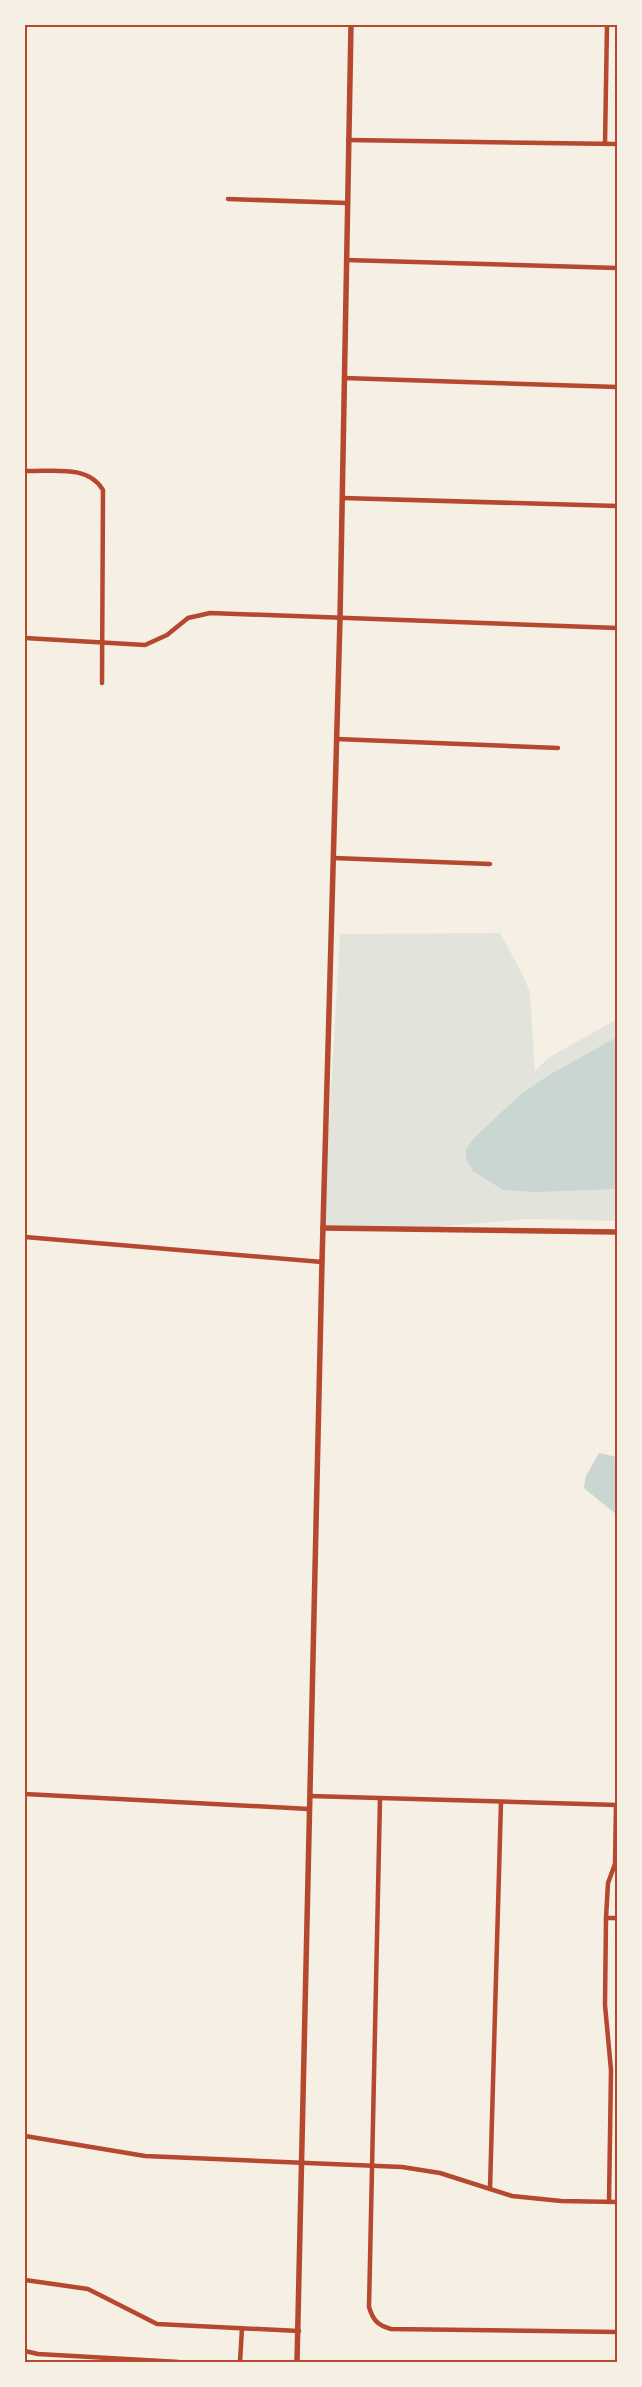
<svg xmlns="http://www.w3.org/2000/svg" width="642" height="2387" viewBox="0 0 642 2387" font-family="'Work Sans',sans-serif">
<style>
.green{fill:#e2e4dc}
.water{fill:#c9d6d2}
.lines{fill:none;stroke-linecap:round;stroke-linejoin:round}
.minor{stroke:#b5482f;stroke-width:4.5}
.tertiary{stroke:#b5482f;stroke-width:5.5}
.neatline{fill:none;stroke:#b5482f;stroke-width:2}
</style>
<rect width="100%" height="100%" fill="#f6efe4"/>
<!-- green -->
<polygon class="green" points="500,933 524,977 530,993 535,1071 548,1058 617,1019 617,1221 528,1219 412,1229 323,1228 340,934"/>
<!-- water -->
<g class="water">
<polygon points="617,1037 617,1189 535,1192 503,1190 473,1171 466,1160 466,1149 474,1138 520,1095 549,1075"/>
<polygon points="599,1453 617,1457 617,1515 584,1488 586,1476"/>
</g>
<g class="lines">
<!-- minor -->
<g class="minor">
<polyline points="348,140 617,144"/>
<polyline points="605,144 607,25"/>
<polyline points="228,199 347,203"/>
<polyline points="346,260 617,268"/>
<polyline points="344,378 617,387"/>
<path d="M 25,471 C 51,472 88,464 103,490 L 102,683"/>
<polyline points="343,498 617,506"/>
<polyline points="25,638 145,645 167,635 188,618 210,613 617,628"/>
<polyline points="337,739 558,748"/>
<polyline points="334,858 490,864"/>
<polyline points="25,1237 322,1262"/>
<polyline points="25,1794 309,1809"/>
<polyline points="310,1796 617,1805"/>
<path d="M 380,1799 L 369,2307 C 373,2320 377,2325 391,2329 L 617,2332"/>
<polyline points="606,1918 617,1918"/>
<polyline points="25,2136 145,2156 402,2167 440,2173 512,2196 561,2201 617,2202"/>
<polyline points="490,2189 501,1802"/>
<polyline points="609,2202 611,2070 605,2005 606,1918 608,1883 615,1864 616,1805"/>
<polyline points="25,2280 88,2289 157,2324 299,2331"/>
<polyline points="25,2351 38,2354 179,2362"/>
<polyline points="240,2362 242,2328"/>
</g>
<!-- tertiary -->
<g class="tertiary">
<polyline points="323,1228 617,1232"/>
<polyline points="297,2362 322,1262 340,619 351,25"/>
</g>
</g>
<!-- border -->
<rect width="642" height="2387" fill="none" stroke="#f6efe4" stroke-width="52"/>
<rect x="26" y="26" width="590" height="2335" class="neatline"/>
</svg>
